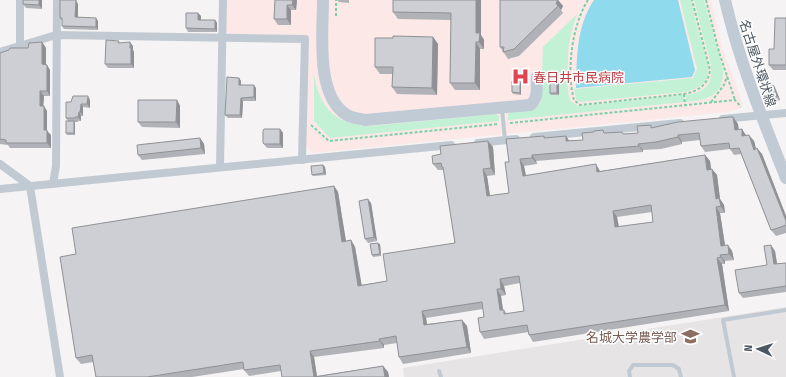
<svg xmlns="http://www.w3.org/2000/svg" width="786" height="377" viewBox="0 0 786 377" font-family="'Fira Sans Condensed','Noto Sans JP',sans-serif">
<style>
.education{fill:#e6e4e5}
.medical{fill:#fce8e6}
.green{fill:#c3f1d5}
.water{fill:#90daee}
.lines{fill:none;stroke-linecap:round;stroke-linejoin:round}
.path{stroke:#7ad0a6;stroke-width:2;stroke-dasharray:3 2;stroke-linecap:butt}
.lane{stroke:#c1cad2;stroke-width:4}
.street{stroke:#c1cad2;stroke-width:8}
.secondary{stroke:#c1cbd6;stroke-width:12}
.wall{fill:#b0b2b7;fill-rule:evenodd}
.shaded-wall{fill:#909195}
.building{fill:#cdcfd5;stroke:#909195;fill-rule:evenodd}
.labels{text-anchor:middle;stroke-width:3;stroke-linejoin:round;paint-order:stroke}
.street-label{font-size:13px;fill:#4a5661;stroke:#fff}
.health-label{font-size:13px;fill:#be3a42;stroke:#fff;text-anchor:start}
.education-label{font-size:13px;fill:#785e54;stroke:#fff;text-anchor:end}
</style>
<rect width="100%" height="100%" fill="#f5f3f3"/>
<!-- education -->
<polygon class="education" points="786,307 786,377 404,377 403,368"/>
<!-- medical -->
<polygon class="medical" points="227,0 711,0 723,50 743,104 738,109 728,112 312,153 306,146 307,35 230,34 226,31"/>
<!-- green -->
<g class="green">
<path d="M 680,0 L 691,0 C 694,12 696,25 700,37 C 706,61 721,84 685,92 L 580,102 L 576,99 L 574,89 L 693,78 L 697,69 Z"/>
<path d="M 694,0 L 704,0 L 723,70 C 724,96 707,100 686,102 L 686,95 C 724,90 710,61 703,36 C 700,24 697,12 694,0 Z"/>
<path d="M 577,14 C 574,23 571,33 569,44 C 568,54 566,91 570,99 C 572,103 576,105 580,106 L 684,95 L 684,102 L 508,120 L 508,114 L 510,112 C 520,111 536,112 541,102 L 543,47 Z"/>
<path d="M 314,74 C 319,107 336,126 371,126 L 496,114 L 499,116 L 499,121 L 330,138 L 314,121 Z"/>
</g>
<!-- water -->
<path class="water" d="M 594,0 L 678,0 L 695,70 L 692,77 L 576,88 C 577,57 576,27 594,0 Z"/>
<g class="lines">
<!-- path -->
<g class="path">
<path d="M 588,0 C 572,25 566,71 574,100 L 580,105 L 684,94 C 699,91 708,85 710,70 L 692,0"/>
<polyline points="706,0 719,52 735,100"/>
<polyline points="336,16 336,0"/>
<polyline points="684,94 685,105"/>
<polyline points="711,102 724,85 727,76"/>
<polyline points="510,123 735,100 741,107"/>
<polyline points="311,125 329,141 498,124"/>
</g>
<!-- lane -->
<g class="lane">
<polyline points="502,109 505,140"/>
<polyline points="439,371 441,377"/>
<polyline points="630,377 629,371 633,365 673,365 679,369 681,377"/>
<polyline points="734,377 723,320 786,310"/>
</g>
<!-- street -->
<g class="street">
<polyline points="20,46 20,0"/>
<polyline points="0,52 56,35 305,39 302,160"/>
<polyline points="723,119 786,113"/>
<polyline points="534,137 680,123"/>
<polyline points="478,143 516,139"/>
<polyline points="0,164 30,186 60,377"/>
<polyline points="220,167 223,0"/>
<polyline points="53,184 56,166 57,0"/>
<polyline points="0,189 451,145"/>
</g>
<!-- secondary -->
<g class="secondary">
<path d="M 323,0 C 323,32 315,96 347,115 C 352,118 360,119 365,120 L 530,105 C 539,99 536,87 537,77"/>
<path d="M 725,0 C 739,61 763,120 786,178"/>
</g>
</g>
<!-- wall -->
<g class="wall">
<polygon points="42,0 42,9 26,8 23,4"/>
<polygon points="275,0 297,0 296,10 291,10 291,25 278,25 274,19"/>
<polygon points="337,0 349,0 349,3 339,2"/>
<polygon points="481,0 481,35 484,40 484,49 480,49 480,90 455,90 450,83 451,20 398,19 393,12"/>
<polygon points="500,0 558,0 563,6 561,10 563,13 519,56 508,59 500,47"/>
<polygon points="78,4 78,17 98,21 98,30 64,29 62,26 62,21 60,18"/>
<polygon points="198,13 201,16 201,20 215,20 217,23 217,32 188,32 186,28"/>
<polygon points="786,18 786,70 773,70 769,65"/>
<polygon points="433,37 438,44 437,95 397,94 392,87 393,74 380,74 375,67 393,38"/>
<polygon points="42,42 46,48 46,64 50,70 50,96 44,96 43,106 47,111 47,131 51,135 51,148 10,148 8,145 0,144 0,53 28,48"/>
<polygon points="120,43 133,46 133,50 134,52 134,68 108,68 105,64"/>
<polygon points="239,78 241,81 241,85 256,88 256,101 243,101 242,118 228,118 225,115"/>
<polygon points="521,83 521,95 513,94 512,92"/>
<polygon points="559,83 559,95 551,95 550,93"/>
<polygon points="776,90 780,100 772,103 770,99"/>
<polygon points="90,100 90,108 83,107 83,116 81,116 81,121 78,121 78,122 75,122 75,135 67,135 66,133 68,121 66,118 71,102"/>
<polygon points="177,100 180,106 180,128 142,127 138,122"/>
<path d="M 733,117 L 738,124 L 739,130 L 742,129 L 746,135 L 754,141 L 756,149 L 762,154 L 786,216 L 786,233 L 776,236 L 771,230 L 741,154 L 734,155 L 730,149 L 705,152 L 701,146 L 700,140 L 682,142 L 682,144 L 661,149 L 643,150 L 643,152 L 536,161 L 537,164 L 524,166 L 526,175 L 601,171 L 705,155 L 710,161 L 711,169 L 717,175 L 720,199 L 724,205 L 725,213 L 720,213 L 725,245 L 732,251 L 734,260 L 725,261 L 725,264 L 722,264 L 729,311 L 533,342 L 529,335 L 529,332 L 484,339 L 480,332 L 484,317 L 483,309 L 426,318 L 427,324 L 462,320 L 467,326 L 471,353 L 403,364 L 399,357 L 397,343 L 384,345 L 384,348 L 314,357 L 317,376 L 383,366 L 388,372 L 389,377 L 282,377 L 281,371 L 249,376 L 244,370 L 244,369 L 192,377 L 96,377 L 93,362 L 81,364 L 76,358 L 76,254 L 334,186 L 338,192 L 346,241 L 351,240 L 355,247 L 361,285 L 387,281 L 455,243 L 444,170 L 438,170 L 433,164 L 441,154 L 488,141 L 493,147 L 495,175 L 487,176 L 490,196 L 509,193 L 509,162 L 545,138 L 566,136 L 569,141 L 583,140 L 606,133 L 624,134 L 638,133 L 653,128 ZM 652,212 L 653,222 L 619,227 L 617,217 ZM 520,283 L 524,311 L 507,314 L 504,310 L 503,310 L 501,296 L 506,295 L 504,286 Z"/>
<polygon points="280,129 283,133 283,148 267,148 263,143"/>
<polygon points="200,138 204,144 205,154 142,160 138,155"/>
<polygon points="323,165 325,167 326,175 314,176 312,175"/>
<polygon points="371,203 377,241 368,243 365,239"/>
<polygon points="380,244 381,256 373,257 372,255"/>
<polygon points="775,251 777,264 786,263 786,292 743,298 739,293 767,265"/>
</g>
<!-- shaded-wall -->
<g class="shaded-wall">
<polygon points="39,0 42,0 42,9 39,5"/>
<polygon points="76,0 78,4 78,20 75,17"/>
<polygon points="293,0 297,0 296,10 292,5"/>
<polygon points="476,0 481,0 481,35 484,40 484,49 479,42 476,33"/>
<polygon points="558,0 563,6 561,10 556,3"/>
<polygon points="287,5 291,10 291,25 287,19"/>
<polygon points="198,13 201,16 201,23 198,20"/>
<polygon points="96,18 98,21 98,30 96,27"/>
<polygon points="215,20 217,23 217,32 215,29"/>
<polygon points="433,37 438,44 437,95 432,88"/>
<polygon points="42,42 46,48 46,70 42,64"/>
<polygon points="130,42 133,46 133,50 134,52 134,68 131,64"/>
<polygon points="476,42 480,49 480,90 475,83"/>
<polygon points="47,65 50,70 50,96 47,91"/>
<polygon points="239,78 241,81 241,88 239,85"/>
<polygon points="520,81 521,83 521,95 520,93"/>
<polygon points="557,81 559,83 559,95 557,93"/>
<polygon points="254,85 256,88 256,101 254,97"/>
<polygon points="774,86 776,90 780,100 777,96"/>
<polygon points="40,91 44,96 43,111 40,106"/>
<polygon points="88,96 90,100 90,108 87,104"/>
<polygon points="241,98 243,101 242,118 240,115"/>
<polygon points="177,100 180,106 180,128 176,122"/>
<polygon points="81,104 83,107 83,116 80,112"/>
<polygon points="44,106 47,111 47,131 51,135 51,148 47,143 44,130"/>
<polygon points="79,112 81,116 81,121 78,117"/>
<polygon points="733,117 738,124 739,137 735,130"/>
<polygon points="74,121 75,123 75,135 74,133"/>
<polygon points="280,129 283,133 283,148 280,144"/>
<polygon points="742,129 746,136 742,136"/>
<polygon points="678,135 682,142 682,144 678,137"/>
<polygon points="749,135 754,141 758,156 754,150"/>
<polygon points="566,136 570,142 566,141"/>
<polygon points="200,138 204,144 205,154 201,148"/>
<polygon points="488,141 493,147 495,175 491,168"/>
<polygon points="638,144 643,150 643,152 639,146"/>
<polygon points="757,148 762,154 786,216 786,221"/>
<polygon points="532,155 536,161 537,164 532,158"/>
<polygon points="705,155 710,161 712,176 707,170"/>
<polygon points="520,159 524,166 527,182 523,176"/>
<polygon points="596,164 600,171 602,178 597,172"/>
<polygon points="323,165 325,167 326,175 324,173"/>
<polygon points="483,169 487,176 491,203 487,196"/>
<polygon points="712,169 717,175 720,199 724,205 725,213 716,199"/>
<polygon points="334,186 338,192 347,248 342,242"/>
<polygon points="368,199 371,203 377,241 374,237"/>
<polygon points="716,207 720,213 726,252 721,246"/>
<polygon points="613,211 617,217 620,234 615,227"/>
<polygon points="351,240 355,247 363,292 358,286"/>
<polygon points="378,243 380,244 381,256 380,254"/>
<polygon points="728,245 732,251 734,260 729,254"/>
<polygon points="771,245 775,251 778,270 774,264"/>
<polygon points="720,255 725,261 725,264 721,257"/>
<polygon points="717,258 722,264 729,311 725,305"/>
<polygon points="500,279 504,286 506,295 501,289"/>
<polygon points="497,289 501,296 504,317 500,310"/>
<polygon points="422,311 426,318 428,331 424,325"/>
<polygon points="462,320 467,326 471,353 467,347"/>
<polygon points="379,339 384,345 384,348 380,341"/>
<polygon points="310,351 314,357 317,377 314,377"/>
<polygon points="383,366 388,372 389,377 385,377"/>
</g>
<!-- building -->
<g class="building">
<polygon points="23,0 39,0 39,5 23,4"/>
<polygon points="60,0 76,0 75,17 96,18 96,27 62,26 62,18 60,18"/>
<polygon points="275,0 293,0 292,5 287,5 287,19 274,19"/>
<polygon points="393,0 476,0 476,33 480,33 479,42 476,42 475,83 450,83 451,13 393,12"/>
<polygon points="500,0 558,0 556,3 558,6 514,49 503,52 504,47 500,47"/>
<polygon points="186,13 198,13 198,20 215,20 215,29 186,28"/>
<polygon points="775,18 786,18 786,65 769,65 769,49 774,49"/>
<polygon points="393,36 433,37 432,88 392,87 393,67 375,67 375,38 393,38"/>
<polygon points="106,40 119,41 118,43 130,42 130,48 131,48 131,64 105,64"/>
<polygon points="42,42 42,64 47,65 47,91 40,91 40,106 44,106 44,130 47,130 47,143 6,143 6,140 0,139 0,53 9,50 10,48 28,48 29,43"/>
<polygon points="227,77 239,78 239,85 254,85 254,97 241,98 240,115 225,115"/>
<polygon points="512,81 520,81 520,93 512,92"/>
<rect x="550" y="81" width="7" height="12"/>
<polygon points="762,81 774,86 777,96 770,99"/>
<polygon points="73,96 88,96 87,104 81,104 80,112 79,112 78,117 75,117 75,118 66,118 66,102 71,102"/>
<polygon points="138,100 177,100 176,122 138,122"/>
<path d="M 730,117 L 733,117 L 735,130 L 742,129 L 742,136 L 749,135 L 754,150 L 757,148 L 786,221 L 786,225 L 775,229 L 771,230 L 739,148 L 730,149 L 729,143 L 701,146 L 699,133 L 678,135 L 678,137 L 656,142 L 638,144 L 639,146 L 532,155 L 532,158 L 520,159 L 523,176 L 596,164 L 597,172 L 705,155 L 707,170 L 712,169 L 716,199 L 719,198 L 721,206 L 716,207 L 721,246 L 728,245 L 729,254 L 720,255 L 721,257 L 717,258 L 725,305 L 529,335 L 527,325 L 480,332 L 478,318 L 484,317 L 482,302 L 422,311 L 424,325 L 462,320 L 467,347 L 399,357 L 396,336 L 379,339 L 380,341 L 310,351 L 314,377 L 383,366 L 385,377 L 282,377 L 280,365 L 244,370 L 243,362 L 147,377 L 96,377 L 92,355 L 76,358 L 60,257 L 76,254 L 72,228 L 334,186 L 342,242 L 351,240 L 358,286 L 387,281 L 383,254 L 455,243 L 443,167 L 442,167 L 441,163 L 433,164 L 432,156 L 441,154 L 440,146 L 488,141 L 491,168 L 483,169 L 487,196 L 509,193 L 505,162 L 509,162 L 506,139 L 544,136 L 544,138 L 566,136 L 566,141 L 583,140 L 582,133 L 594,132 L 594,131 L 603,130 L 604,133 L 622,132 L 623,134 L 638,133 L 637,126 L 651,125 L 651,128 L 678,122 ZM 651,205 L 653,222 L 615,227 L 613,211 ZM 519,276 L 524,311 L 504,314 L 504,310 L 500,310 L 497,289 L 501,289 L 500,279 Z"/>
<rect x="66" y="121" width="8" height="12"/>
<polygon points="264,129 280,129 280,144 264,144 263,143 263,131"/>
<polygon points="200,138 201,148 138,155 137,145"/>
<polygon points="323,165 324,173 312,175 311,166"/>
<polygon points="368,199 374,237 365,239 359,201"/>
<polygon points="378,243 380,254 372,255 370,244"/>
<polygon points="771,245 774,264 786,263 786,286 739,293 735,270 767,265 764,246"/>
</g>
<!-- icons -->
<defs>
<symbol id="hospital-bare" viewBox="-9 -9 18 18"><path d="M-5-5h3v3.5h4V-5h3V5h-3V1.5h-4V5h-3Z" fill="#e0444e" stroke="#fff" stroke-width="2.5" paint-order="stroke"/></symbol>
<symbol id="university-bare" viewBox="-9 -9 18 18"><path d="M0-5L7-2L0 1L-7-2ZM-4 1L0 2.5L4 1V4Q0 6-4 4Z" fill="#8d6e63" stroke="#fff" stroke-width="2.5" paint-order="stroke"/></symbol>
</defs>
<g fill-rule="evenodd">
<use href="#hospital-bare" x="508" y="64" width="25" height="25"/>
<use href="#university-bare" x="678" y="324" width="25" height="25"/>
</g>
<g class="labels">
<!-- street labels -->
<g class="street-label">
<text transform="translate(758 63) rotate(72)" y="5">名古屋外環状線</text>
</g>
<!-- health labels -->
<g class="health-label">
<text x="533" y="82">春日井市民病院</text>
</g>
<!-- education labels -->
<g class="education-label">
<text x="677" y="342">名城大学農学部</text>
</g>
</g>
<!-- north arrow -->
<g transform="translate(758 349) rotate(274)" stroke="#ffffff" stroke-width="3" paint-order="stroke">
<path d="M0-3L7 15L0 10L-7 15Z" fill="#4a5661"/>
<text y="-6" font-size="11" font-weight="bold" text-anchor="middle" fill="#4a5661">N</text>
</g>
</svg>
